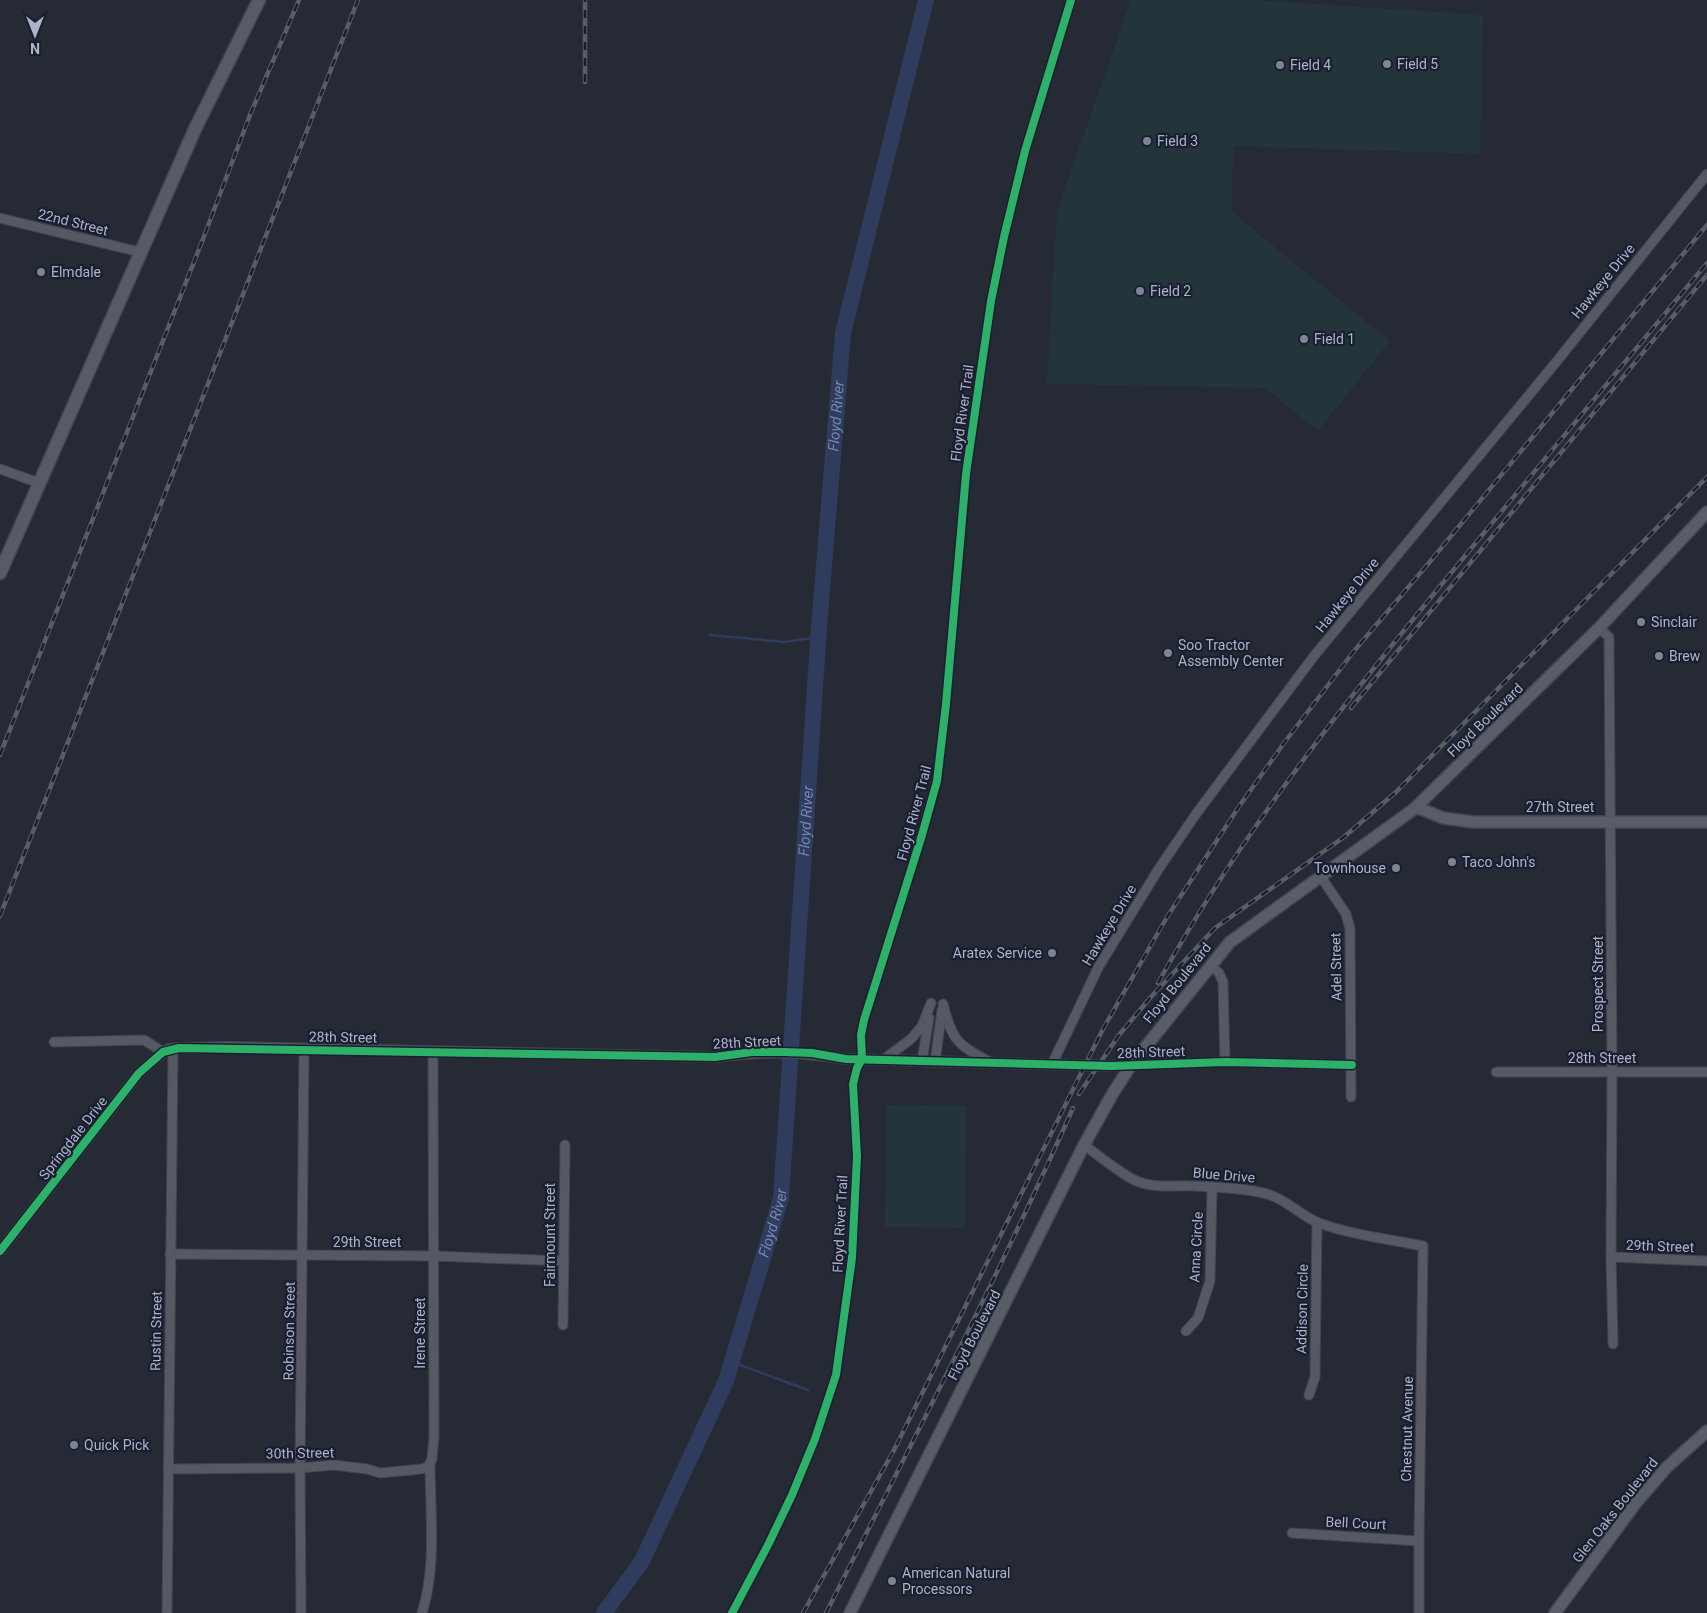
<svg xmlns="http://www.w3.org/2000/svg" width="1707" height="1613" viewBox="0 0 1707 1613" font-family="Roboto,sans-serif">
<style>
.park{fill:#23343b}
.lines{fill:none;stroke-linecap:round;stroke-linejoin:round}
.stream{stroke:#2f3c5e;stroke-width:2.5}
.river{stroke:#2f3c5e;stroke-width:16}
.minor-casing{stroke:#42454e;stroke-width:11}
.tertiary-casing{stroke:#42454e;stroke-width:12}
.secondary-casing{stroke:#42454e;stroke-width:14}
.primary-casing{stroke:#434752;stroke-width:15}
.minor{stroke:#565863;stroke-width:9}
.tertiary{stroke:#565863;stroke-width:10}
.secondary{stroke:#595d68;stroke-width:11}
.primary{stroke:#585b65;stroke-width:12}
.rail-casing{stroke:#595d66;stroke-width:4.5}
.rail{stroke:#191f30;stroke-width:2.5;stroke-dasharray:8;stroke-linecap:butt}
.cycleway-casing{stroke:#191f30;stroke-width:11}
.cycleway{stroke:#2db169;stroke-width:8}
.poi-dot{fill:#7e8495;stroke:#191f30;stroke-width:2}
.labels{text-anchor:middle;stroke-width:4.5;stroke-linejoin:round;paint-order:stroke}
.poi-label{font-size:14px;fill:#aeb4c8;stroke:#191f30;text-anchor:start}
.street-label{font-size:14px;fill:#aeb4c8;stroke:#191f30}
.water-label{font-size:15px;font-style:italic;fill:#7486b2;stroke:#191f30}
</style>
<rect width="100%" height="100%" fill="#262a35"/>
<!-- park -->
<g class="park">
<polygon points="1131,0 1256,0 1483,15 1480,154 1233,146 1232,212 1390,341 1318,431 1265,388 1047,384 1057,211"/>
<polygon points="887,1105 966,1106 965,1228 885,1227"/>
</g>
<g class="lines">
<!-- stream -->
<g class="stream">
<polyline points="710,635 784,642 819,637"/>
<polyline points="732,1362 808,1390"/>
</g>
<!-- river -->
<path class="river" id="s1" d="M 604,1613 L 642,1561 L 726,1381 L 781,1198 L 819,627 L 843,333 L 926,0"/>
<defs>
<g id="minor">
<polyline points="0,218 140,252"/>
<polyline points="0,469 39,483"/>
<polyline points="1599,628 1609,637 1612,1073 1611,1257 1613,1344"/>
<polyline points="1321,877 1346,914 1350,929 1351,1097"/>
<polyline points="1210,965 1219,973 1223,982 1225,1062"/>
<path d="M 943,1004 C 952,1041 958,1045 990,1062"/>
<polyline points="54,1042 144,1040 163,1052"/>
<polyline points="883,1060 911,1039 922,1026 931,1003"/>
<polyline points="922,1061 929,1018"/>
<polyline points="935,1062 942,1010"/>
<polyline points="1052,1064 1099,966 1158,870 1196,814 1314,656 1557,361 1707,174"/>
<polyline points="1131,1065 1225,1062 1352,1065"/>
<polyline points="1496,1072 1707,1072"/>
<path d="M 1084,1145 C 1098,1155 1120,1173 1134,1180 C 1153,1189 1174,1185 1194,1186 C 1216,1187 1250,1188 1270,1195 C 1288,1201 1301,1216 1319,1223 C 1352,1235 1388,1239 1423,1246 L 1419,1541 L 1419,1613"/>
<polyline points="170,1254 435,1256 564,1261"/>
<polyline points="1611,1257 1707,1261"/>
<polyline points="563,1325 565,1145"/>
<polyline points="1186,1331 1198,1318 1210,1281 1212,1188"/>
<polyline points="1309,1395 1315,1377 1317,1222"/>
<polyline points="168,1469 300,1468 334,1465 367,1469 380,1473 421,1469 428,1467 430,1463"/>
<polyline points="1292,1533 1419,1541"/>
<polyline points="167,1613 173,1049"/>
<polyline points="301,1613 300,1468 304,1049"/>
<path d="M 422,1613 C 437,1565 430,1513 430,1463 L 432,1459 L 434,1436 L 433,1052"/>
</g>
<path id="tertiary" d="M 0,1251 L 139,1073 L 163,1052 L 169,1049 L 179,1048 L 230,1047 L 715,1057 C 763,1051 798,1051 846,1059 L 1111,1066 L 1131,1065"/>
<g id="secondary">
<polyline points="1416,807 1443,818 1473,822 1707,822"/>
<polyline points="850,1613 1084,1145 1113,1093 1131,1065 1230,942 1414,809 1599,628 1707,512"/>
<polyline points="1555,1613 1635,1504 1667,1467 1707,1431"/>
</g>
<polyline id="primary" points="0,573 195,129 259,0"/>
</defs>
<!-- minor casing -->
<use href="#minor" class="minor-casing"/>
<!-- tertiary casing -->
<use href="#tertiary" class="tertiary-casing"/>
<!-- secondary casing -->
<use href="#secondary" class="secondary-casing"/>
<!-- primary casing -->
<use href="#primary" class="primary-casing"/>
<!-- minor -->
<use href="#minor" class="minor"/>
<!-- tertiary -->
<use href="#tertiary" class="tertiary"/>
<!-- secondary -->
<use href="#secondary" class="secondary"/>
<!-- primary -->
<use href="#primary" class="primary"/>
<defs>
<g id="rail">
<polyline points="585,82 585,0"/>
<polyline points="1351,708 1707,275"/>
<polyline points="0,755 203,239 250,115 299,0"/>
<polyline points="0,916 358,0"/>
<path d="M 1158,983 C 1242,831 1350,695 1460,562 C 1542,462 1625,362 1707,263"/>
<polyline points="1079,1094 1119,1035 1150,998 1215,928 1344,837 1396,792 1707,477"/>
<polyline points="803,1613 894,1450 1103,1029 1167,917 1238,808 1284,743 1354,651 1428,564 1707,225"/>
<path d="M 826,1613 C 910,1446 997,1280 1073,1108"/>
</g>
</defs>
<!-- rail casing -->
<use href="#rail" class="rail-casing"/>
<!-- rail -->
<use href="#rail" class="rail"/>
<defs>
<g id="cycleway">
<polyline points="0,1251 139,1073 163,1052 179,1048 715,1057 752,1052 784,1052 812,1053 846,1059 922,1061 1111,1066 1225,1062 1352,1065"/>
<polyline points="732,1613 768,1545 792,1495 815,1439 836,1375 852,1258 857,1156 853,1084 857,1068 862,1059 861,1035 864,1020 922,835 937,781 946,704 966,474 991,301 1004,237 1025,151 1071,0"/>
</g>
</defs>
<!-- cycleway casing -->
<use href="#cycleway" class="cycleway-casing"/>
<!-- cycleway -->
<use href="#cycleway" class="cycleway"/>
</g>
<!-- markers -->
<g class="poi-dot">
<circle cx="1387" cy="64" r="5"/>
<circle cx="1280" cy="65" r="5"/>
<circle cx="1147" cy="141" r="5"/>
<circle cx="41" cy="272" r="5"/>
<circle cx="1140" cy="291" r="5"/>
<circle cx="1304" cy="339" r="5"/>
<circle cx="1641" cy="622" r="5"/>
<circle cx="1168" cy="653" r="5"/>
<circle cx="1659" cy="656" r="5"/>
<circle cx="1452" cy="862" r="5"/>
<circle cx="1396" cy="868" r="5"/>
<circle cx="1052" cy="953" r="5"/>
<circle cx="74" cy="1445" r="5"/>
<circle cx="892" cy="1581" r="5"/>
</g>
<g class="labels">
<!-- poi labels -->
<g class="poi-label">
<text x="1397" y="69">Field 5</text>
<text x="1290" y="70">Field 4</text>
<text x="1157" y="146">Field 3</text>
<text x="51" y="277">Elmdale</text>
<text x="1150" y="296">Field 2</text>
<text x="1314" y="344">Field 1</text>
<text x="1651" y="627">Sinclair</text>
<text x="1178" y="650">Soo Tractor<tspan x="1178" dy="16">Assembly Center</tspan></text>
<text x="1669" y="661">Brew</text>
<text x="1462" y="867">Taco John's</text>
<text x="1386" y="873" text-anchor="end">Townhouse</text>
<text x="1042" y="958" text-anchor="end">Aratex Service</text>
<text x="84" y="1450">Quick Pick</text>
<text x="902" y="1578">American Natural<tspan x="902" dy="16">Processors</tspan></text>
</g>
<!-- street labels -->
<g class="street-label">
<text transform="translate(73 222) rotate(14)" y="5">22nd Street</text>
<text transform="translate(1603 281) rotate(-51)" y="5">Hawkeye Drive</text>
<text transform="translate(962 413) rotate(-82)" y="5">Floyd River Trail</text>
<text transform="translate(1347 595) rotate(-51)" y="5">Hawkeye Drive</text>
<text transform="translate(1485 720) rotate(-44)" y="5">Floyd Boulevard</text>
<text x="1560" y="812">27th Street</text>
<text transform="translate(914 813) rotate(-75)" y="5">Floyd River Trail</text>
<text transform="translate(1109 925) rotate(-59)" y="5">Hawkeye Drive</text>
<text transform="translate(1336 967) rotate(-91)" y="5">Adel Street</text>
<text transform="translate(1177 983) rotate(-51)" y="5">Floyd Boulevard</text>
<text transform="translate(1598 984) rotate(-90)" y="5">Prospect Street</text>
<text transform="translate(343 1037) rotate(1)" y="5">28th Street</text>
<text transform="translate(747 1042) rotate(-3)" y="5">28th Street</text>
<text transform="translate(1151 1052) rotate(-2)" y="5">28th Street</text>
<text x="1602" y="1063">28th Street</text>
<text transform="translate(73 1138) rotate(-52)" y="5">Springdale Drive</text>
<text transform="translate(1224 1175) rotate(5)" y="5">Blue Drive</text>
<text transform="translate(840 1224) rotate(-87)" y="5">Floyd River Trail</text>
<text transform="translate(550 1235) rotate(-90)" y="5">Fairmount Street</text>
<text x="367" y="1247">29th Street</text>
<text transform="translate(1660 1246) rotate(2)" y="5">29th Street</text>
<text transform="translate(1196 1247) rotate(-87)" y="5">Anna Circle</text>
<text transform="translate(1302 1309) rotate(-89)" y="5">Addison Circle</text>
<text transform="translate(156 1331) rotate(-89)" y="5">Rustin Street</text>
<text transform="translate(289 1331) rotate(-89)" y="5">Robinson Street</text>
<text transform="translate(420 1333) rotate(-90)" y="5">Irene Street</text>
<text transform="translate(974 1335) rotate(-63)" y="5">Floyd Boulevard</text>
<text transform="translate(1407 1429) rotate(-89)" y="5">Chestnut Avenue</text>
<text transform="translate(300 1453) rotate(-1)" y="5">30th Street</text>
<text transform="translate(1615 1510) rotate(-52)" y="5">Glen Oaks Boulevard</text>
<text transform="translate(1356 1523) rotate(3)" y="5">Bell Court</text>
</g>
<!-- water labels -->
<g class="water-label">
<text dy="5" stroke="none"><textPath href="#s1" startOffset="1238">Floyd River</textPath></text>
<text dy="5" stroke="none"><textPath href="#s1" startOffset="832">Floyd River</textPath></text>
<text dy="5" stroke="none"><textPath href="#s1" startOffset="428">Floyd River</textPath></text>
</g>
</g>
<!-- north arrow -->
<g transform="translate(35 35) rotate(180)" stroke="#191f30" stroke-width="4" paint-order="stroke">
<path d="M0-4L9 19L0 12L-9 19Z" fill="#aeb4c8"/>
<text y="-8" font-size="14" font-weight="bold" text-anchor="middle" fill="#aeb4c8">N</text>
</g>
</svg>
